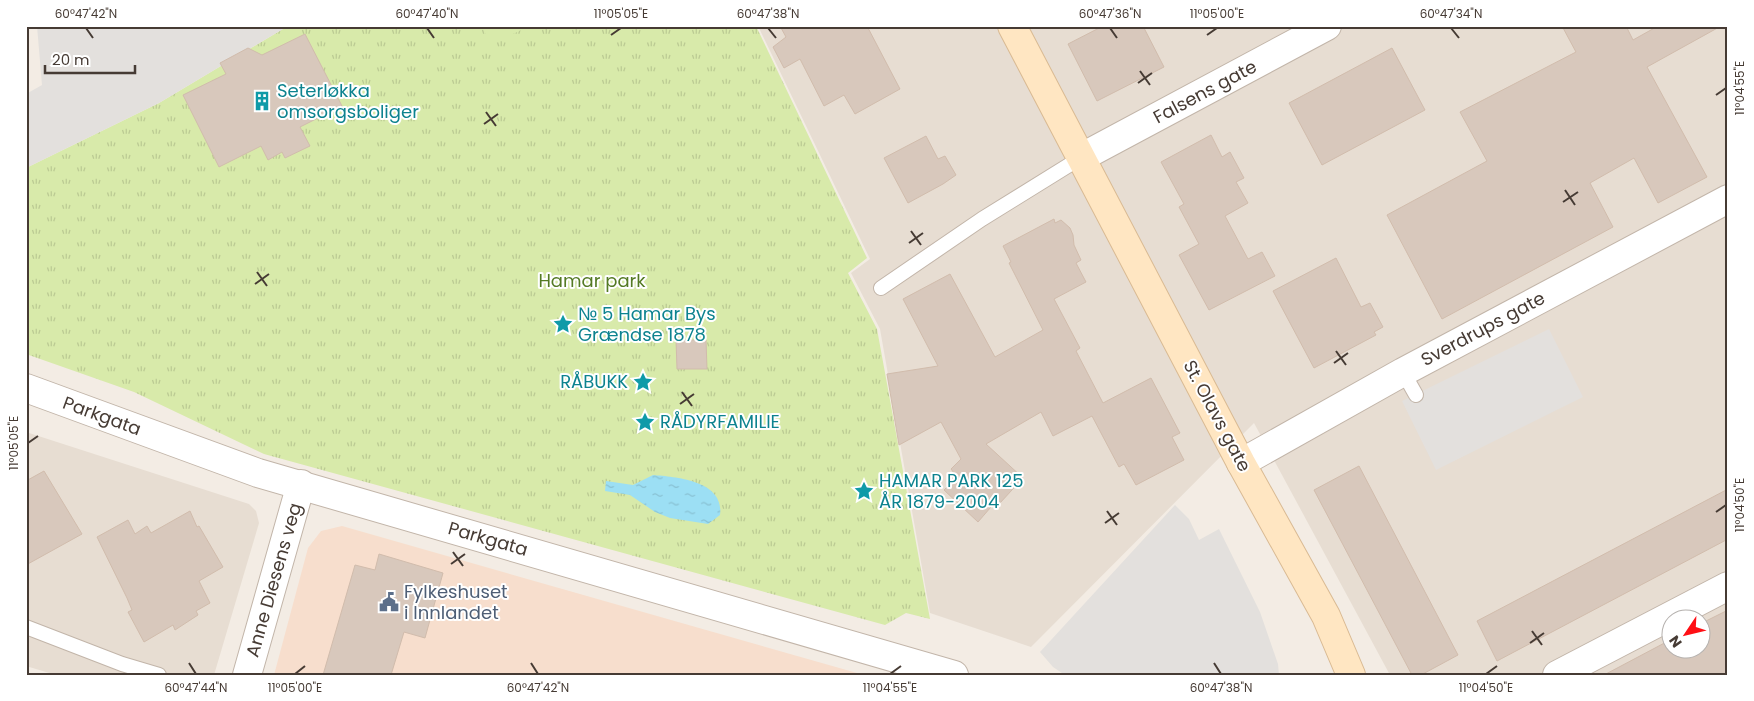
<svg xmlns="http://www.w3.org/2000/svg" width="1754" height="701" viewBox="0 0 1754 701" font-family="Poppins,sans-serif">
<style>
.residential{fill:#e7ddd2;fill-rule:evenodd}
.commercial{fill:#f7decd}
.park{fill:url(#park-tufts)}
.garden{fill:#d8eaaa}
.parking{fill:#e3e0dd}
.water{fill:url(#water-ripples)}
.building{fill:#d8c8bc;stroke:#d1bcac}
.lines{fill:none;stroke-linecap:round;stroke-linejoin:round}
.lane-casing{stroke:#c2b5a9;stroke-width:16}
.street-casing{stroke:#c2b5a9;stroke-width:30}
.secondary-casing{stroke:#d9ba93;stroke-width:30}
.lane{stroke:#fff;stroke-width:14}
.street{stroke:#fff;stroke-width:28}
.secondary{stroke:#ffe6c2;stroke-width:28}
.ticks{fill:none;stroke:#463b34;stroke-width:2}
.labels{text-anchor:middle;stroke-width:4;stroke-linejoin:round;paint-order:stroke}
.culture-label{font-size:18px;fill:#0d838f;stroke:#fff;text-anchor:start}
.street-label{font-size:18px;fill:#463b34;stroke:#fff}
.park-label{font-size:18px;fill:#547a24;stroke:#fff}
.service-label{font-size:18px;fill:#4e5e75;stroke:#fff;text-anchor:start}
.neatline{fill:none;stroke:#463b34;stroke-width:2}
.ticks-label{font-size:12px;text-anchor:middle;fill:#463b34}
</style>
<defs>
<pattern id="park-tufts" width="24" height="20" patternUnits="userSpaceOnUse" patternTransform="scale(1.25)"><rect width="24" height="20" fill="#d8eaaa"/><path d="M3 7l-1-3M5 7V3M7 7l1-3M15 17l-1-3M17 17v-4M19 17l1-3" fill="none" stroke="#bbca93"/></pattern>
<pattern id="water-ripples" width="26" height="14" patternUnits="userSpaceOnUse" patternTransform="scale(1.25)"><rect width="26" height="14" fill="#9cdff4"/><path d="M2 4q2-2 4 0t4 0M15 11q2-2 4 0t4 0" fill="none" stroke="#88c0d2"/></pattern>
</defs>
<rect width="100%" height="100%" fill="#f3ece4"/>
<!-- residential -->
<g class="residential">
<path d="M 758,26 L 1728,26 L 1728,675 L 1390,675 L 1254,423 L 1031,647 L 930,613 L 880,329 L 851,273 L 870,259 ZM 1672,618 L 1702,618 L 1702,648 L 1672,648 Z"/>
<polygon points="26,432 249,504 256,511 259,523 214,675 56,675 26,666"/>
</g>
<!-- commercial -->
<polygon class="commercial" points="342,526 864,675 274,675 308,548 321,531"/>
<!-- park -->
<polygon class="park" points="288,26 756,26 867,258 848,273 877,329 930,619 906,613 885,625 264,454 134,392 26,354 26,168 159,103"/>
<!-- garden -->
<polygon class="garden" points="482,26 529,26 491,45"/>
<!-- parking -->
<g class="parking">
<polygon points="37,26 288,26 159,103 26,168 26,94 42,85"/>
<polygon points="1549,329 1583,397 1436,470 1402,401"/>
<polygon points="1175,505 1189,519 1199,540 1219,529 1260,612 1278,664 1279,675 1065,675 1053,667 1040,652"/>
</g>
<!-- water -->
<path class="water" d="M 653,475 C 677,477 725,481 720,515 L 708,524 L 670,518 L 655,512 L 630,495 L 605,491 L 606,481 L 633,485 Z"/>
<!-- building -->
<g class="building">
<polygon points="780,26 867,26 900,89 855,114 844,95 824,106 800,59 784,68 773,47 786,37"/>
<polygon points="1103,26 1143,26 1164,67 1097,101 1068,44"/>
<polygon points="1562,26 1626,26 1633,40 1658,26 1721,26 1647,67 1707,177 1658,203 1634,158 1590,183 1613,227 1442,319 1387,215 1487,161 1460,112 1576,52"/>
<polygon points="305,34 342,106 300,127 310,146 285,158 282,152 268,160 261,146 219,167 183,95 226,74 220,63 248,48 262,55"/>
<polygon points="1392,48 1425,110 1322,165 1289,103"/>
<polygon points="1211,135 1222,157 1230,152 1244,178 1236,182 1248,203 1225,216 1248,259 1262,252 1275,276 1209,310 1179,255 1199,244 1179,207 1184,204 1161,162"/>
<polygon points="926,136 938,159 945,156 956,175 943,184 908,203 884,158"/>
<polygon points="1054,219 1055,223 1061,220 1070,228 1073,235 1074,245 1081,260 1076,263 1086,282 1054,299 1080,348 1076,351 1103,403 1151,378 1180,433 1172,437 1184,460 1136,485 1124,464 1119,467 1092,416 1053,436 1041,412 986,444 1023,478 1000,503 997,500 978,522 944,490 957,477 951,469 961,459 941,422 899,445 887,374 938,366 903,299 950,274 995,357 1043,330 1009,263 1011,262 1003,246"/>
<polygon points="1336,258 1361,307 1370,303 1383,327 1374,332 1376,335 1314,368 1273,291"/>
<polygon points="676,340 706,340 707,369 677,369"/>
<polygon points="1359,466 1458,655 1421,675 1412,675 1314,490"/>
<polygon points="44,471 82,534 26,565 26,481"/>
<polygon points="1728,489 1728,539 1497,661 1477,621"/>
<polygon points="190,511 197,527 199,526 223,567 199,581 210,603 196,611 198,615 175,630 173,625 144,642 128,612 132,610 127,598 97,537 128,520 135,534 147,526 151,533"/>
<polygon points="379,554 443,573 425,638 404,632 391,675 323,675 355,565 375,570"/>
<polygon points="1728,610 1728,675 1604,675 1672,639 1672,648 1702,648 1702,623"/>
</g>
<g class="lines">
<defs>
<g id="lane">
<polyline points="881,288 982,219 1082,157"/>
<polyline points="1403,372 1416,395"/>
<polyline points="26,627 122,664 159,675"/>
</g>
<g id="street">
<polyline points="1082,157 1327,26"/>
<polyline points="26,388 258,473 954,675"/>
<polyline points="1241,463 1403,372 1728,199"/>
<polyline points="247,675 301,484"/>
<polyline points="1557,675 1728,586"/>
</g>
<polyline id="secondary" points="1012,26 1241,463 1326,616 1351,675"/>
</defs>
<!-- lane casing -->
<use href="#lane" class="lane-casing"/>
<!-- street casing -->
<use href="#street" class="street-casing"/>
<!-- secondary casing -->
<use href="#secondary" class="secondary-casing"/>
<!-- lane -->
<use href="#lane" class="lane"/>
<!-- street -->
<use href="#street" class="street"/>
<!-- secondary -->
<use href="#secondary" class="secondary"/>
</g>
<!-- ticks -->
<path class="ticks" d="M 86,28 L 93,38M 427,28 L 434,38M 768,28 L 776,38M 1110,28 L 1117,38M 1451,28 L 1459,38M 611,35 L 621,28M 1207,35 L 1217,28M 1140,71 L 1150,85M 1138,83 L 1152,73M 1716,95 L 1726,88M 486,112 L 496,126M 484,124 L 498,114M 1565,190 L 1575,205M 1563,202 L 1578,192M 911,231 L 921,245M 909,243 L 923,233M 257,272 L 267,286M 255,284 L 269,274M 1336,351 L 1346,365M 1334,363 L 1348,353M 682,392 L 692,406M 680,404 L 694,394M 28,443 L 38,436M 1107,511 L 1117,525M 1716,512 L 1726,505M 1105,523 L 1119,513M 453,552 L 463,566M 451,564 L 465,554M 1532,631 L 1542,645M 1530,643 L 1544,633M 189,663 L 196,674M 531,663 L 538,674M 1214,663 L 1221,674M 295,674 L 305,666M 890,674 L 901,666M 1486,674 L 1497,666"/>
<!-- icons -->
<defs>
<symbol id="building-bare" viewBox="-9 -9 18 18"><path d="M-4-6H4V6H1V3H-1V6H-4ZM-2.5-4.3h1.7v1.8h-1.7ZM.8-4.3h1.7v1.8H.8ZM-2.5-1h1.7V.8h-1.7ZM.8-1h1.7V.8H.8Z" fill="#0f9aa8" stroke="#fff" stroke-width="2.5" paint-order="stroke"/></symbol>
<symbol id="sight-bare" viewBox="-9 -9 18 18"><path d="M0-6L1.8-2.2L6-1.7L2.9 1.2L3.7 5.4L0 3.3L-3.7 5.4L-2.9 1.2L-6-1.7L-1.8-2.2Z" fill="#0f9aa8" stroke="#fff" stroke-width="2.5" paint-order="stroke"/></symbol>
<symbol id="civic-bare" viewBox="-9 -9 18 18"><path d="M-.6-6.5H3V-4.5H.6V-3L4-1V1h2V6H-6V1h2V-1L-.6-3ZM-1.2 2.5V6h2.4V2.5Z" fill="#5c6f8a" stroke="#fff" stroke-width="2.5" paint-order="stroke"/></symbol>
</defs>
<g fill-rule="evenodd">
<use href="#building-bare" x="248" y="87" width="28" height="28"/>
<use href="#sight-bare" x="549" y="310" width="28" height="28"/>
<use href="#sight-bare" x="629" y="368" width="28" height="28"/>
<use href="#sight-bare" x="631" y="408" width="28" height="28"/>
<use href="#sight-bare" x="850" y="477" width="28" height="28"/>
<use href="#civic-bare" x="375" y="588" width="28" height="28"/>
</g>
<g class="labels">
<!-- culture labels -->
<g class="culture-label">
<text x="277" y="97">Seterløkka<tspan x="277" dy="21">omsorgsboliger</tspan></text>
<text x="578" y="320">№ 5 Hamar Bys<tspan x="578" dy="21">Grændse 1878</tspan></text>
<text x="628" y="388" text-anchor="end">RÅBUKK</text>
<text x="660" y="428">RÅDYRFAMILIE</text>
<text x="879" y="487">HAMAR PARK 125<tspan x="879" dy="21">ÅR 1879-2004</tspan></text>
</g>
<!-- street labels -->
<g class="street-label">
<text transform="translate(1205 92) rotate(-28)" y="6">Falsens gate</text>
<text transform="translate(1483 329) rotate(-28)" y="6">Sverdrups gate</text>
<text transform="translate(102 416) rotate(20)" y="6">Parkgata</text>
<text transform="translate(1217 416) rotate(62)" y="6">St. Olavs gate</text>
<text transform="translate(488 539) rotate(16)" y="6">Parkgata</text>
<text transform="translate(274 580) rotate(-74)" y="6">Anne Diesens veg</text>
</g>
<!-- park labels -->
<g class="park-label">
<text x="592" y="287">Hamar park</text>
</g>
<!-- service labels -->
<g class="service-label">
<text x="404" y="598">Fylkeshuset<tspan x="404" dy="21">i Innlandet</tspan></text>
</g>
</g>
<!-- border -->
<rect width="1754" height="701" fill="none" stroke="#ffffff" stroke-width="55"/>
<!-- north arrow -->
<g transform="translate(1686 634) rotate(235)"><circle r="24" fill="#ffffff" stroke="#b5b1ae"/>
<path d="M0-4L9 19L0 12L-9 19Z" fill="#ff0f15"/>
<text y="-8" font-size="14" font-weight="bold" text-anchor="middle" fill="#463b34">N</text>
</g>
<!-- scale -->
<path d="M45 65v8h90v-8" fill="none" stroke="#463b34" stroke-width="2.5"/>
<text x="52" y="65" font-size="15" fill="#463b34" stroke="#ffffff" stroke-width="4" paint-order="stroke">20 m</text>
<rect x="28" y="28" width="1698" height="646" class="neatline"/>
<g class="ticks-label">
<text x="86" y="18">60°47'42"N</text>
<text x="427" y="18">60°47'40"N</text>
<text x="621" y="18">11°05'05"E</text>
<text x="768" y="18">60°47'38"N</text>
<text x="1110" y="18">60°47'36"N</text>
<text x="1217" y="18">11°05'00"E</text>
<text x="1451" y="18">60°47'34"N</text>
<text transform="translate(1740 88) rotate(-90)" y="4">11°04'55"E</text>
<text transform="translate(14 443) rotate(-90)" y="4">11°05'05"E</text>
<text transform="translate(1740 505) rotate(-90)" y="4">11°04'50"E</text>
<text x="196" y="692">60°47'44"N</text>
<text x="295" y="692">11°05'00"E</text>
<text x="538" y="692">60°47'42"N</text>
<text x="890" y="692">11°04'55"E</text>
<text x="1221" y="692">60°47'38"N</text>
<text x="1486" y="692">11°04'50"E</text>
</g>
</svg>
